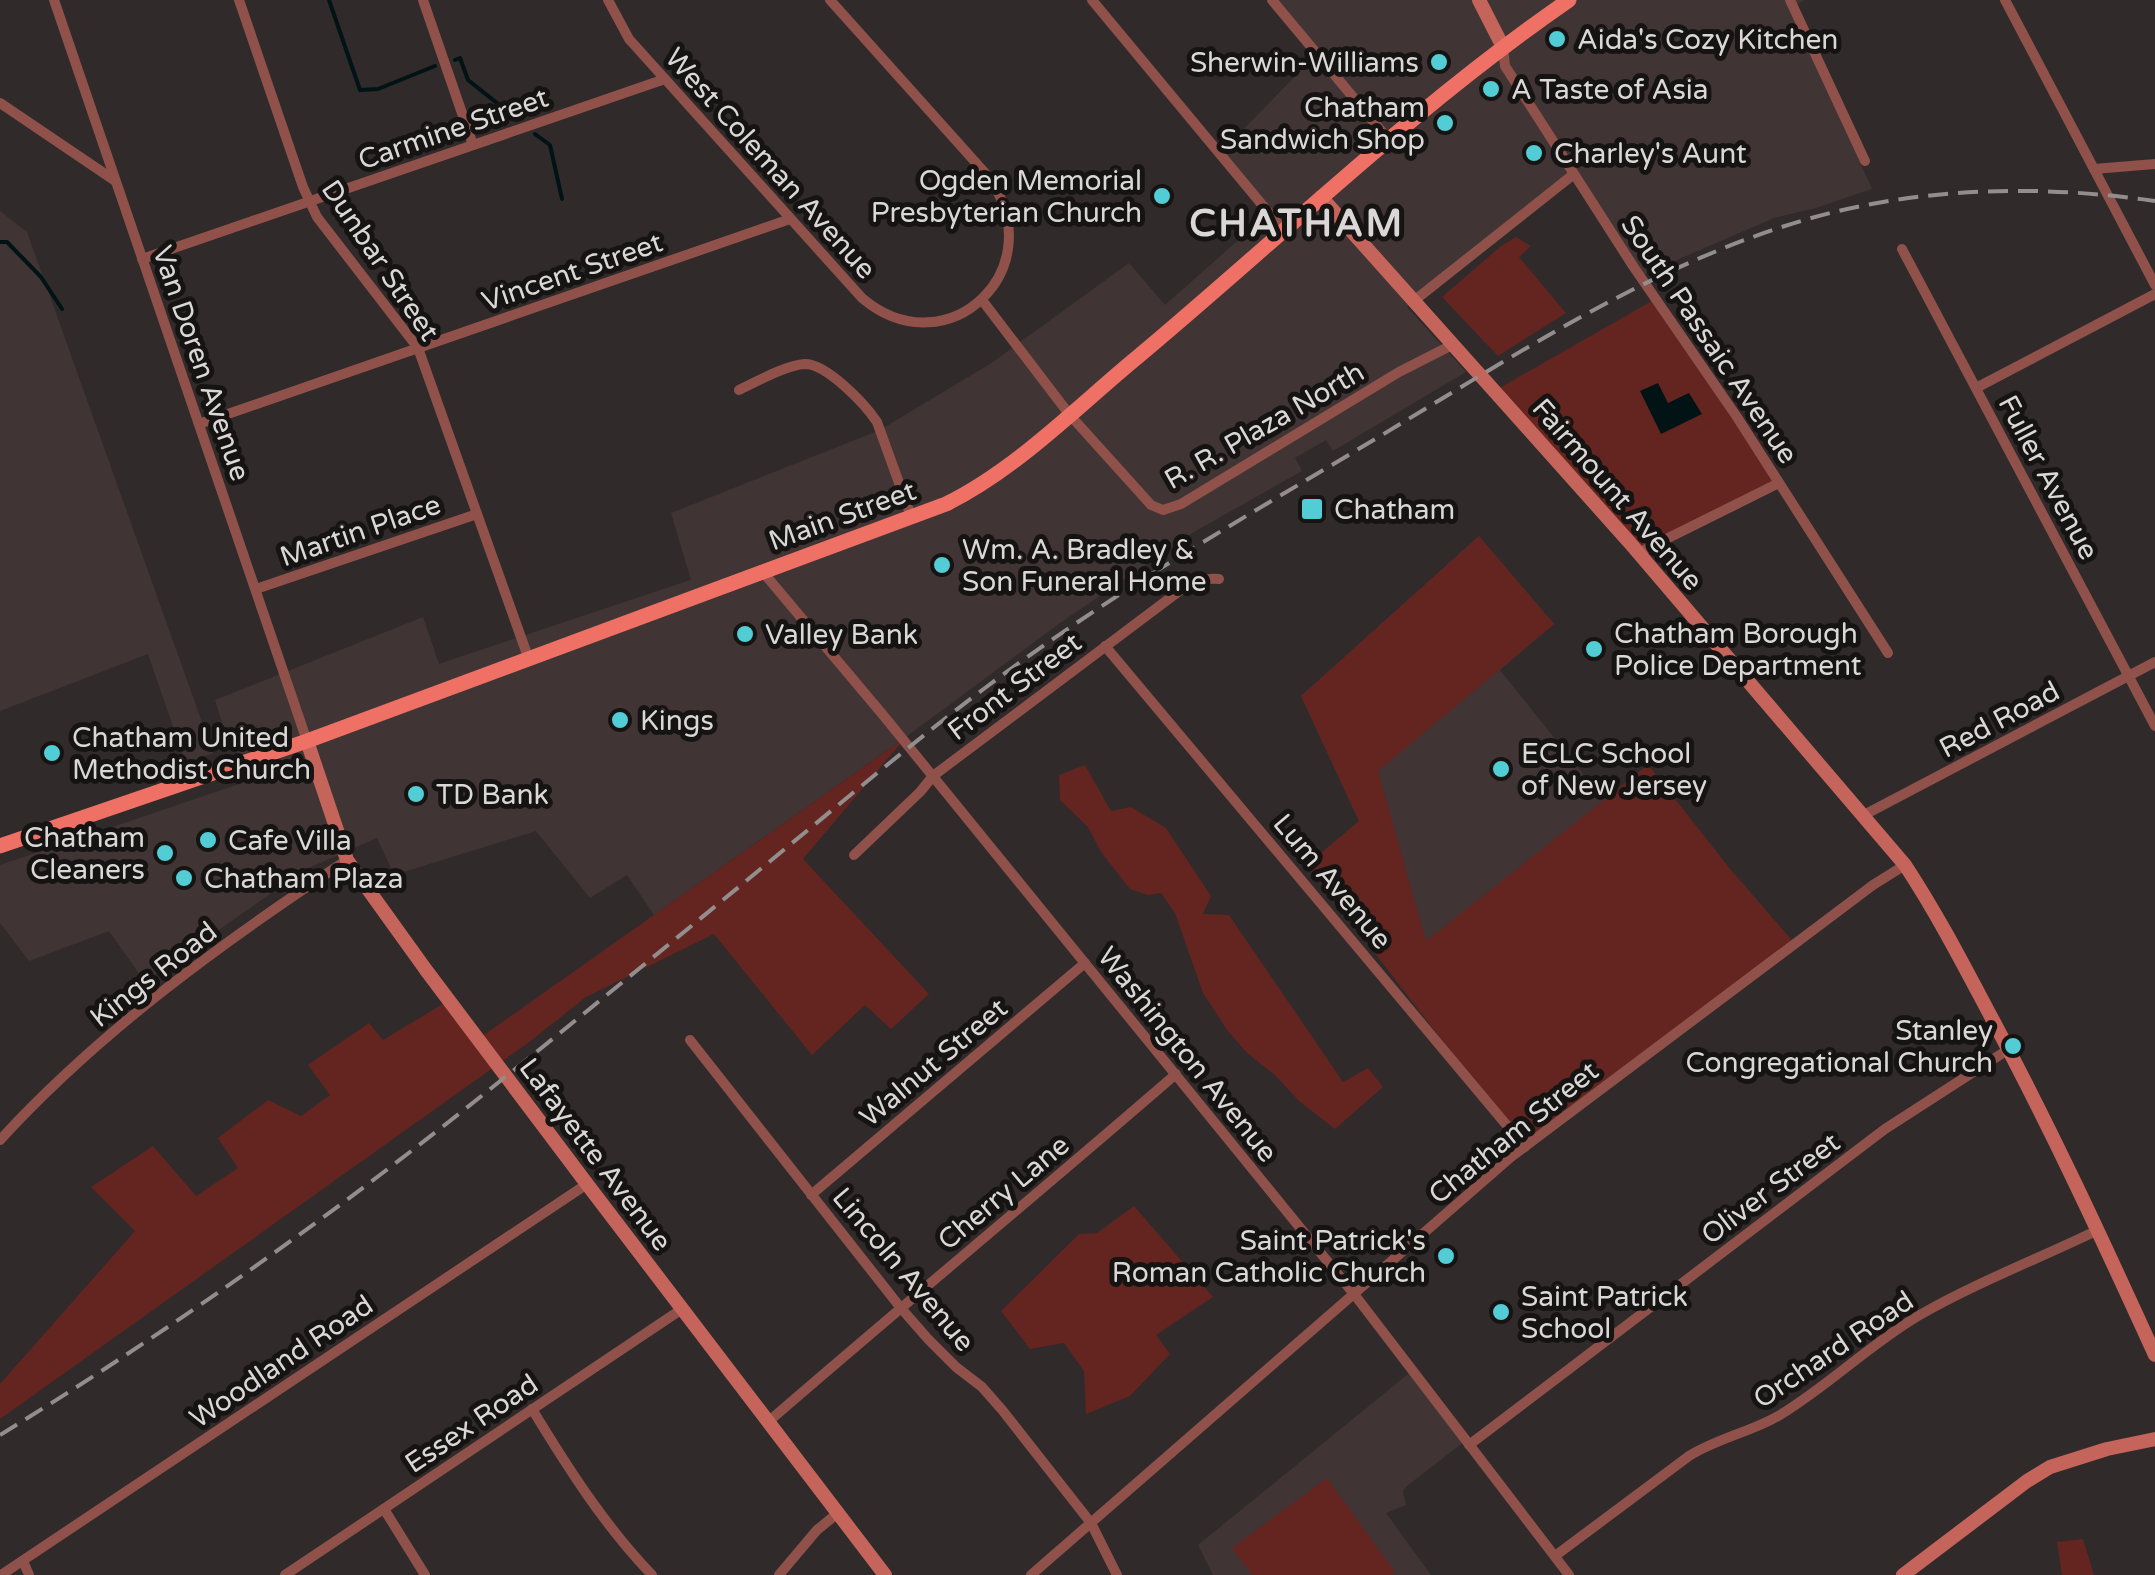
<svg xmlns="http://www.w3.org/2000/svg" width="2155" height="1575" viewBox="0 0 2155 1575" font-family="'Varela Round',sans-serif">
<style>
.built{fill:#403534}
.green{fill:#642520}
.water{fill:#021315}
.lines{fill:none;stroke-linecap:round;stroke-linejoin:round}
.stream{stroke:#021315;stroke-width:4}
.street{stroke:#8f514a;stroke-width:10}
.secondary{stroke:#c5645a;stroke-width:14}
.primary{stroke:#ef7166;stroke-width:15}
.rail{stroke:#928e8e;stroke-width:4;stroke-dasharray:20 10;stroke-linecap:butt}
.poi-dot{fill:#52ccd5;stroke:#161413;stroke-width:4}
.labels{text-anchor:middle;stroke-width:10;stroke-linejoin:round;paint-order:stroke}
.poi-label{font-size:28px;fill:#dbd7d7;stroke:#161413;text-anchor:start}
.street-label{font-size:28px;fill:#dbd7d7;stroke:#161413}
.district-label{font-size:38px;font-weight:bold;letter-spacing:2.5px;fill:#dbd7d7;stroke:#161413}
</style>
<rect width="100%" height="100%" fill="#302a2a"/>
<!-- built -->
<g class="built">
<polygon points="1273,0 1805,0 1791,8 1872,189 1816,208 1774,218 1640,276 1574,175 1407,307 1466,372 1333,451 1326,440 1295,458 1302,471 1194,532 1060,623 906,737 654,915 627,875 590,898 536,831 394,875 377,838 304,870 145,982 109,931 29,961 0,923 0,865 254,779 225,732 215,700 423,617 439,664 691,580 671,513 880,430 990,364 1129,263 1165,305 1269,213 1219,154 1317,54"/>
<polygon points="0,211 27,232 213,753 186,764 148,654 0,711"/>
<polygon points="1479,536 1554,624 1500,670 1604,800 1648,765 1730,869 1797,946 1523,1145 1307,865 1359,821 1301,696"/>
<polygon points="1413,1370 1465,1441 1407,1486 1403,1491 1406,1505 1386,1513 1431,1575 1213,1575 1198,1545"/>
</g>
<!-- green -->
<g class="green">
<polygon points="1516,237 1531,246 1519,257 1566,313 1498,356 1442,297 1501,246"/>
<polygon points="1657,298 1779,483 1637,552 1496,390"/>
<polygon points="1479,536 1554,624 1378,771 1426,941 1648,765 1730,869 1797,946 1523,1145 1307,865 1359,821 1301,696"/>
<polygon points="906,737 803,859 929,994 891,1029 865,1005 812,1055 714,934 586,997 528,1043 0,1419 0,1384 135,1231 91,1187 153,1146 196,1196 238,1168 218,1138 268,1100 301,1116 330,1095 308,1065 369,1023 383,1040 451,999 481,1037"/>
<polygon points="1085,765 1111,811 1131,807 1166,828 1211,896 1203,914 1229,915 1343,1082 1368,1068 1383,1087 1335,1129 1299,1101 1275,1075 1247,1053 1227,1030 1203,993 1175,913 1161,893 1148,895 1130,889 1101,852 1088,827 1060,800 1059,775"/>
<polygon points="1134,1206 1213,1297 1156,1335 1170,1354 1130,1396 1086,1414 1084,1371 1064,1343 1030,1349 1001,1311 1079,1234 1097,1233"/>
<polygon points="1327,1478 1395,1572 1391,1575 1252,1575 1232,1548"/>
<polygon points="2083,1539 2094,1575 2062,1575 2057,1542"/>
</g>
<!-- water -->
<polygon class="water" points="1658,383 1668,403 1689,393 1702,414 1661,434 1640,391"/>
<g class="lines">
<!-- stream -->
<g class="stream">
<polyline points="329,0 360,90 378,89 435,66"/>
<polyline points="455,60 460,58 468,80 517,119"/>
<polyline points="535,134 550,145 562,199"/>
<polyline points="0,242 7,242 41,277 62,309"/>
</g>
<!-- street -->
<g class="street">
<polyline points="54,0 307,741"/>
<polyline points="239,0 303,187 317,217 418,348 528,657"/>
<polyline points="423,0 473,145"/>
<path d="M 608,0 L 629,39 L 862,298 C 948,371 1057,266 986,174 L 830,0"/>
<polyline points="1092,0 1284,231"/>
<polyline points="1272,0 1388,139"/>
<polyline points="1790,0 1865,161"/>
<polyline points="2005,0 2155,285"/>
<polyline points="1503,47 1505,66 1633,266 1737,417 1888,653"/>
<polyline points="0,103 114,180"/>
<polyline points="2094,169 2155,164"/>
<polyline points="1902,249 2155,726"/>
<polyline points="142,259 665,79"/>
<polyline points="982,300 1069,414 1151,505 1163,510 1181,504 1399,372 1454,344"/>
<polyline points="1415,300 1574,174"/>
<polyline points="1976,388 2155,294"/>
<path d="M 739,390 C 756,382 786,365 805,364 C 827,364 865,404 877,422 L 911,516"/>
<polyline points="199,424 790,219"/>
<polyline points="1638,553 1779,483"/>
<polyline points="762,571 883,715 1354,1294 1569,1575"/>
<polyline points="256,589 477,514"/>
<polyline points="1105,646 1525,1147"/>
<polyline points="1864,815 2155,662"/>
<path d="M 854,855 L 920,792 L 933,776 L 1182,589 C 1195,581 1204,578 1219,579"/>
<polyline points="690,1040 900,1307 928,1339 956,1367 982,1387 1003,1411 1091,1523 1117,1575"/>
<path d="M 0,1140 C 101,1030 223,942 347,860"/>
<polyline points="811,1195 1085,963"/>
<path d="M 532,1409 C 568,1468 604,1525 652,1575"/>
<path d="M 768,1422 C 903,1305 1041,1191 1176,1074"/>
<polyline points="1469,1445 1885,1129 2009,1049"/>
<polyline points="384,1509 425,1575"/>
<path d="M 1555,1556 L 1689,1456 C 1718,1438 1751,1432 1780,1415 C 1828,1386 1869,1345 1918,1316 C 1975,1283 2038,1259 2098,1230"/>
<polyline points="23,1561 29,1575"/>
<polyline points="1,1575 587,1184"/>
<polyline points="285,1575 682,1309"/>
<polyline points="779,1575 817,1530 838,1513"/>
<polyline points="1031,1575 1511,1157 1873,885 1905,865"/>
</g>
<!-- secondary -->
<g class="secondary">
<polyline points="1479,0 1503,47"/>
<path d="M 1321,197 L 1630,543 L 1905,865 C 1936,912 1962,962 1988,1011 C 2049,1124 2102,1239 2155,1355"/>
<polyline points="307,741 347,860 426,970 587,1184 885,1575"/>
<polyline points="1903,1575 2027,1481 2050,1467 2107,1449 2155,1439"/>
</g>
<!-- primary -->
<path class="primary" d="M 0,846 L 307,741 L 946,504 C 1013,471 1071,413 1128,365 C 1275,243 1411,109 1569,0"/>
<!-- rail -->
<path class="rail" d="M 0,1435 C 170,1331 334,1214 489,1090 C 589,1010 688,929 786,848 C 852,794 917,739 985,688 C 1111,593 1247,516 1382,435 C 1517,354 1650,266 1801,221 C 1916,187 2037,184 2155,201"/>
</g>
<!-- markers -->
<g class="poi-dot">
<circle cx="1557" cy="39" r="10"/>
<circle cx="1439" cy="62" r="10"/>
<circle cx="1491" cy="89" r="10"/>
<circle cx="1445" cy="123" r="10"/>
<circle cx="1534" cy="153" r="10"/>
<circle cx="1162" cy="196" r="10"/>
<rect x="1300" y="497" width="24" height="24" rx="5"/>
<circle cx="942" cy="565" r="10"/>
<circle cx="745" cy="634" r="10"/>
<circle cx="1594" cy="649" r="10"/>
<circle cx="620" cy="720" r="10"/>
<circle cx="52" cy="753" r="10"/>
<circle cx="1501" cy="769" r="10"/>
<circle cx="416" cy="794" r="10"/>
<circle cx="208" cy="840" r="10"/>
<circle cx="165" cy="853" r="10"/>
<circle cx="184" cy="878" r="10"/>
<circle cx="2013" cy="1046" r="10"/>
<circle cx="1446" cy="1256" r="10"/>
<circle cx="1501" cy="1312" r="10"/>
</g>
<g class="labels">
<!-- poi labels -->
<g class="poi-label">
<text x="1577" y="49">Aida's Cozy Kitchen</text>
<text x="1419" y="72" text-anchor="end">Sherwin-Williams</text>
<text x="1511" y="99">A Taste of Asia</text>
<text x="1425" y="117" text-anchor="end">Chatham<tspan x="1425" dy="32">Sandwich Shop</tspan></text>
<text x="1554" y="163">Charley's Aunt</text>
<text x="1142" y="190" text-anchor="end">Ogden Memorial<tspan x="1142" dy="32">Presbyterian Church</tspan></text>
<text x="1334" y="519">Chatham</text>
<text x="962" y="559">Wm. A. Bradley &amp;<tspan x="962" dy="32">Son Funeral Home</tspan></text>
<text x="1614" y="643">Chatham Borough<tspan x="1614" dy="32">Police Department</tspan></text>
<text x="765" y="644">Valley Bank</text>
<text x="640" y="730">Kings</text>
<text x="72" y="747">Chatham United<tspan x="72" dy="32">Methodist Church</tspan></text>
<text x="1521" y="763">ECLC School<tspan x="1521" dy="32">of New Jersey</tspan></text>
<text x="436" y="804">TD Bank</text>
<text x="145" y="847" text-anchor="end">Chatham<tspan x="145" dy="32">Cleaners</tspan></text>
<text x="228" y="850">Cafe Villa</text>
<text x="204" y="888">Chatham Plaza</text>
<text x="1993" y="1040" text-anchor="end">Stanley<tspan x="1993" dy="32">Congregational Church</tspan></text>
<text x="1426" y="1250" text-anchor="end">Saint Patrick's<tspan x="1426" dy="32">Roman Catholic Church</tspan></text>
<text x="1521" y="1306">Saint Patrick<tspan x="1521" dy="32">School</tspan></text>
</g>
<!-- street labels -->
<g class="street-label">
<text transform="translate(453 128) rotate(-19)" y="10">Carmine Street</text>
<text transform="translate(771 163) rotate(48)" y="10">West Coleman Avenue</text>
<text transform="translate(381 260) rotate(56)" y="10">Dunbar Street</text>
<text transform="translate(572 271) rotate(-19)" y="10">Vincent Street</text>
<text transform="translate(1710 339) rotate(56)" y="10">South Passaic Avenue</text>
<text transform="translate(202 363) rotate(71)" y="10">Van Doren Avenue</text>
<text transform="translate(1264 425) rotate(-30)" y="10">R. R. Plaza North</text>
<text transform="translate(2049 477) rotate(62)" y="10">Fuller Avenue</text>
<text transform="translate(1618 494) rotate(49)" y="10">Fairmount Avenue</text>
<text transform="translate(842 515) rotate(-20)" y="10">Main Street</text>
<text transform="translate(360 530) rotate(-19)" y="10">Martin Place</text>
<text transform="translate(1014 686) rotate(-37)" y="10">Front Street</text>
<text transform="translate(1999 719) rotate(-28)" y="10">Red Road</text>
<text transform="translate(1333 881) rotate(50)" y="10">Lum Avenue</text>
<text transform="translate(153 974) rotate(-38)" y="10">Kings Road</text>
<text transform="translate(1188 1054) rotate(51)" y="10">Washington Avenue</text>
<text transform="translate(933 1062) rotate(-40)" y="10">Walnut Street</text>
<text transform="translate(1513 1132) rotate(-39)" y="10">Chatham Street</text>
<text transform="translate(596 1154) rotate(53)" y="10">Lafayette Avenue</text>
<text transform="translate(1770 1188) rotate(-37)" y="10">Oliver Street</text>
<text transform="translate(1003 1192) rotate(-40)" y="10">Cherry Lane</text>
<text transform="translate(904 1269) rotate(50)" y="10">Lincoln Avenue</text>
<text transform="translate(1833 1349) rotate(-34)" y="10">Orchard Road</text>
<text transform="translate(281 1361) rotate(-34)" y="10">Woodland Road</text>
<text transform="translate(471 1423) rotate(-34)" y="10">Essex Road</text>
</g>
<!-- district labels -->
<g class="district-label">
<text x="1297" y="236">CHATHAM</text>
</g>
</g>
</svg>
